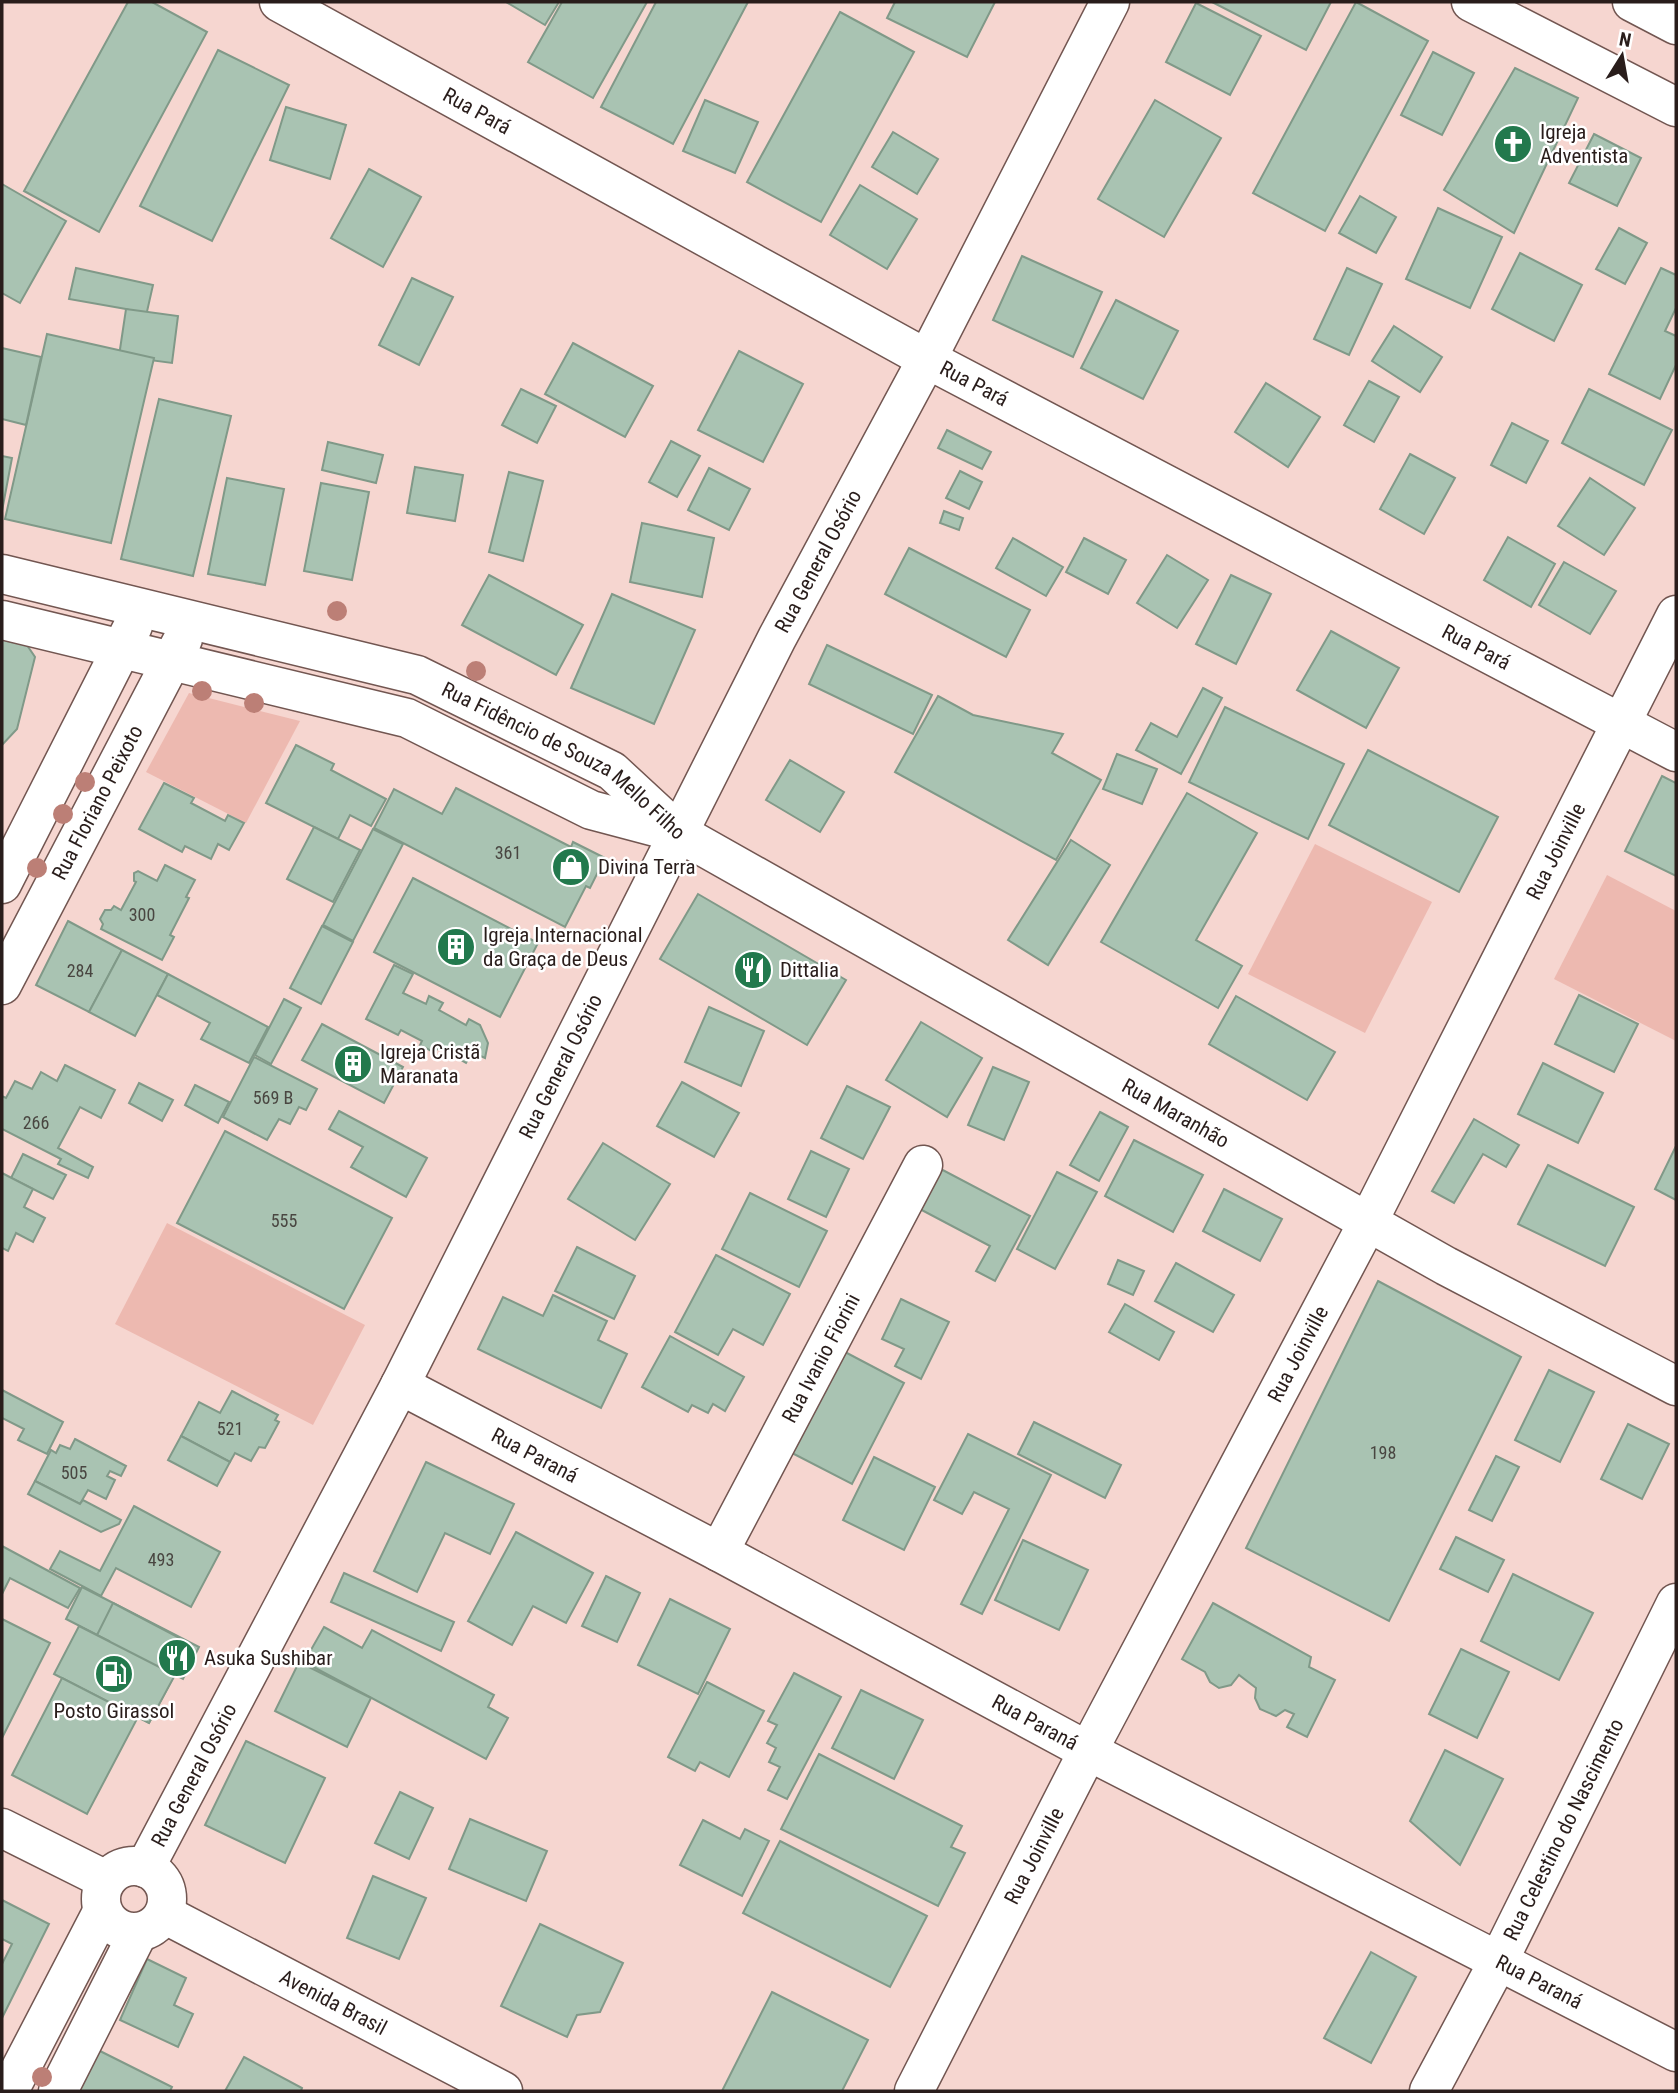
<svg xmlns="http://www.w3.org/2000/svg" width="1678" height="2093" viewBox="0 0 1678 2093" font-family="'Roboto Condensed',sans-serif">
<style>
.green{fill:#edb9b0}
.building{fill:#a9c3b2;stroke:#809988;stroke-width:2}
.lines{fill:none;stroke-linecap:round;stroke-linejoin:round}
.minor-casing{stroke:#725651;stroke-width:41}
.major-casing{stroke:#725651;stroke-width:41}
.minor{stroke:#fff;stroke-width:38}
.major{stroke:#fff;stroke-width:38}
.tree{fill:#bc7f76}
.labels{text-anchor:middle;stroke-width:5;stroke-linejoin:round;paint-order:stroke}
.number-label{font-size:18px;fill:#494641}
.street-label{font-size:21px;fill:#291d1b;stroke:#fff}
.poi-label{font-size:21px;fill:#291d1b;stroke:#fff;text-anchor:start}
</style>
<rect width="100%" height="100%" fill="#f6d6d0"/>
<!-- green -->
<g class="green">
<polygon points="189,693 300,721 246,823 146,772"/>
<polygon points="1315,844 1432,902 1365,1033 1248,974"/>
<polygon points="1607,875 1676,911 1676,1041 1554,979"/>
<polygon points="167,1223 365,1325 313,1425 115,1324"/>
</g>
<!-- building -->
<g class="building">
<polygon points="128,2 152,2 207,32 99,232 24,191"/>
<polygon points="506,2 559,2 545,25"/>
<polygon points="562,2 647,2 593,98 528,62"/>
<polygon points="656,2 748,2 673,144 601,107"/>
<polygon points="895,2 995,2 967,57 887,18"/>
<polygon points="1212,2 1331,2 1306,50"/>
<polygon points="1356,2 1428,41 1325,231 1253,193"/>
<polygon points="1196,3 1261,36 1230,95 1166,62"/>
<polygon points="840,12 914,52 821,222 747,182"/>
<polygon points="218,50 289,85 212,241 140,206"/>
<polygon points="1433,52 1474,73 1442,135 1401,115"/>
<polygon points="1515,68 1578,98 1514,233 1444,190"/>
<polygon points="705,100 758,122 735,173 683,151"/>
<polygon points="1155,100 1221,138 1164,237 1098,199"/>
<polygon points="286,107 346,125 330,179 270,160"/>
<polygon points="893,132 938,159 917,194 872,167"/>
<polygon points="1594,134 1641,158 1617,206 1569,183"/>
<polygon points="369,169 421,197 383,267 331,238"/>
<polygon points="2,184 66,221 20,303 2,293"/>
<polygon points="860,185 917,219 887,269 830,235"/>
<polygon points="1360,196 1396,217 1376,253 1339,233"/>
<polygon points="1438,208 1502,237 1470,308 1406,279"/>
<polygon points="1619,228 1647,243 1625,284 1596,269"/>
<polygon points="1520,253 1582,285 1554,341 1492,309"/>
<polygon points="1022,256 1102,292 1073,357 993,320"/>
<polygon points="76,268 153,285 146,316 126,309 69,299"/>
<polygon points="1347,268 1382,284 1349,355 1314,339"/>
<polygon points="1661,268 1676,275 1676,308 1665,331 1676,336 1676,365 1660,399 1609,374"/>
<polygon points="412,278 453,297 419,365 379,345"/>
<polygon points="1116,300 1178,331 1143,399 1081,368"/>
<polygon points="126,309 178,316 172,363 119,356"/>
<polygon points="1394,326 1442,357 1420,392 1372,361"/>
<polygon points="47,334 154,358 111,543 5,519"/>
<polygon points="573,343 653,386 625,437 545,394"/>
<polygon points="2,348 41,357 26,425 2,419"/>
<polygon points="739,351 803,384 763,462 698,430"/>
<polygon points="1369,381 1399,397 1374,442 1344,425"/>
<polygon points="1266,383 1320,417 1288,467 1235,432"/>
<polygon points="521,389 556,406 537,443 502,425"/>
<polygon points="1589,389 1672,430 1644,485 1562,443"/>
<polygon points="159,399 231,416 193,576 121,559"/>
<polygon points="1512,423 1548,441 1526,483 1491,465"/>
<polygon points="947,430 991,452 982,469 938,448"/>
<polygon points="671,441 700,456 677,497 649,482"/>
<polygon points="328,442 383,455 376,483 322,470"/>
<polygon points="1410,454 1455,478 1424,534 1380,509"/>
<polygon points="2,456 12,458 2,511"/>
<polygon points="415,467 463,475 455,521 407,513"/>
<polygon points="709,468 750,489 729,530 688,510"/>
<polygon points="960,471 982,482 969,509 946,498"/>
<polygon points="509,472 543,481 523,561 489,552"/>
<polygon points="227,478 284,489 265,585 208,574"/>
<polygon points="1590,478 1635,508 1604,555 1558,526"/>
<polygon points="321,483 369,492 352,580 304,571"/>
<polygon points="944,511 963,518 959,530 940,523"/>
<polygon points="642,523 714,538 702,597 630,582"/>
<polygon points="1508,537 1555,564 1531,607 1484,580"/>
<polygon points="1013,538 1063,567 1046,596 996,568"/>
<polygon points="1084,538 1126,560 1108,594 1066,572"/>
<polygon points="909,548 1030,610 1006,657 885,594"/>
<polygon points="1167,555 1208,580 1177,628 1137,603"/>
<polygon points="1564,562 1616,591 1590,634 1539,605"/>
<polygon points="489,575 583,625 556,675 462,625"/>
<polygon points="1231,575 1271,594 1236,664 1196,644"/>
<polygon points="612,594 695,630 654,724 571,688"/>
<polygon points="2,627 18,632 35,657 17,729 2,745"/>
<polygon points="1331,631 1399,668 1366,728 1297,690"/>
<polygon points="827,645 932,695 913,734 809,684"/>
<polygon points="1203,688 1222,698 1181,774 1136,750 1151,723 1177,737"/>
<polygon points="938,696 973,715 1063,734 1052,753 1101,780 1056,860 895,772"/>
<polygon points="1225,707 1344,764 1308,839 1189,782"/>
<polygon points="296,745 334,764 331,770 386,799 371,826 350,815 338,839 266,803"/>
<polygon points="1368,750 1498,817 1459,892 1329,825"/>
<polygon points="1117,754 1157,769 1142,804 1103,789"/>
<polygon points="790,760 844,792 820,832 766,800"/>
<polygon points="1662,776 1676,783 1676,876 1625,851"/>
<polygon points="164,783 194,798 191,803 225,821 228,815 244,823 229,850 218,844 211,859 185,846 182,852 139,829"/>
<polygon points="456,788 571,847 573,842 605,858 590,888 586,886 565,927 374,828 394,789 442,814"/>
<polygon points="1187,793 1257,833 1196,940 1242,966 1218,1008 1101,942"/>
<polygon points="314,827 360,850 333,902 287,879"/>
<polygon points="373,829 403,844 353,941 323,925"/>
<polygon points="1071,840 1110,865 1048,965 1008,940"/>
<polygon points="165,865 195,880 186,897 189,898 170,935 174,937 162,960 101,929 103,924 100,919 105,910 111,910 114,906 121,910 136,882 134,881 134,873 138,871 157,881"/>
<polygon points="413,878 538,943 500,1017 374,952"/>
<polygon points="698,894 846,980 807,1045 660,959"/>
<polygon points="68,921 122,950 89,1012 36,985"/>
<polygon points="322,926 353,942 321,1004 290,988"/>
<polygon points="122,950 168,974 135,1036 89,1012"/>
<polygon points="394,965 413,974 403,993 426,1004 429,996 443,1003 439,1010 466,1025 469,1019 480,1025 488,1043 485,1058 472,1052 466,1063 438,1047 435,1053 420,1045 422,1041 401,1030 398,1035 366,1019"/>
<polygon points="168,974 268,1027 249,1063 201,1039 210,1023 157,995"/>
<polygon points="1579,995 1638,1024 1614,1072 1555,1044"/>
<polygon points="1236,996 1335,1052 1307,1100 1209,1044"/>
<polygon points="284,999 301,1008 271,1064 255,1055"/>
<polygon points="709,1007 764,1031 741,1086 685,1062"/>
<polygon points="921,1022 982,1058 947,1117 886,1080"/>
<polygon points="322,1024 403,1067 384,1103 302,1060"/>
<polygon points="254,1057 317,1089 306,1110 299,1107 290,1124 279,1119 267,1140 223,1117"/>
<polygon points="1543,1063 1603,1093 1578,1143 1518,1114"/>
<polygon points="65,1065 115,1090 101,1118 80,1107 58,1148 93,1167 88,1178 58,1164 61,1159 2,1129 2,1096 6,1098 15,1081 32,1089 41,1072 57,1081"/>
<polygon points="993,1067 1029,1082 1004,1140 968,1125"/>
<polygon points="682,1082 739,1113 714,1157 657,1126"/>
<polygon points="139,1083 173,1100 162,1121 129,1103"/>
<polygon points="195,1085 229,1102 218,1123 185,1105"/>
<polygon points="847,1086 890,1107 863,1159 821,1138"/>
<polygon points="339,1111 427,1158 406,1197 351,1167 363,1147 329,1129"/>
<polygon points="1100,1112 1128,1127 1099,1181 1070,1165"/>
<polygon points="1474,1119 1519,1145 1506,1167 1483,1154 1454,1203 1432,1191"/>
<polygon points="225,1131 392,1218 344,1309 177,1223"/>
<polygon points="1134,1140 1203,1175 1173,1232 1105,1196"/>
<polygon points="603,1143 670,1184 635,1240 568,1199"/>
<polygon points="1676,1146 1676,1200 1655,1189"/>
<polygon points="811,1151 849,1169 826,1217 788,1199"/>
<polygon points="23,1154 66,1175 53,1199 11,1178"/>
<polygon points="1548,1165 1634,1207 1605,1266 1518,1224"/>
<polygon points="937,1167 1030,1216 995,1281 976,1271 990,1246 916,1207"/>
<polygon points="1057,1172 1097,1192 1055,1269 1017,1249"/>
<polygon points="2,1173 33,1189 24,1207 45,1218 33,1242 16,1233 8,1251 2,1248"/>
<polygon points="1224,1189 1282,1219 1260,1261 1203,1231"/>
<polygon points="750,1193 827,1231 799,1287 722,1249"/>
<polygon points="577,1247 635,1276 614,1319 555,1291"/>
<polygon points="716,1255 790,1294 763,1345 733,1329 718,1355 675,1332"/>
<polygon points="1118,1260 1144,1271 1133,1295 1108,1284"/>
<polygon points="1176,1263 1234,1295 1213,1332 1155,1301"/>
<polygon points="1378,1281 1521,1357 1389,1621 1246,1548"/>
<polygon points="553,1295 607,1321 598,1340 627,1354 601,1408 478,1349 503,1297 543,1316"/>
<polygon points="901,1299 949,1322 921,1379 895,1366 904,1349 882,1339"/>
<polygon points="1125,1304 1174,1332 1159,1360 1109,1332"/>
<polygon points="670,1336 744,1377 725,1411 713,1404 708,1413 692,1405 688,1412 642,1387"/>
<polygon points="845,1352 904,1383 852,1484 792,1453"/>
<polygon points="1549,1370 1594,1392 1560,1462 1515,1440"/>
<polygon points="2,1390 63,1422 47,1454 18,1440 24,1429 2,1418"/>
<polygon points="232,1391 278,1415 275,1420 279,1422 265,1448 259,1447 251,1461 235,1453 230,1462 181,1436 199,1402 220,1413"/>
<polygon points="1034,1422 1121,1465 1105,1498 1018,1454"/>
<polygon points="1628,1424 1669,1444 1642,1499 1601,1479"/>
<polygon points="968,1434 1051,1475 982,1614 961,1604 1009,1509 974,1492 962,1514 934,1500"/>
<polygon points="181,1436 230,1462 217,1486 168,1460"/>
<polygon points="75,1439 126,1466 121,1476 110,1471 107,1476 115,1480 106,1499 88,1490 80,1504 35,1481 51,1450 56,1453 60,1445 70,1449"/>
<polygon points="1496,1456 1519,1467 1492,1521 1469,1510"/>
<polygon points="874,1457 935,1487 904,1550 843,1520"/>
<polygon points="426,1462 514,1504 490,1554 445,1533 417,1592 374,1571"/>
<polygon points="35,1481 80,1504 83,1500 121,1520 119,1524 101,1532 28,1494"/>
<polygon points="134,1506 220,1552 191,1607 116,1568 101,1596 50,1569 60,1551 100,1571"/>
<polygon points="516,1532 593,1573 566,1623 533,1606 512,1645 468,1621"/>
<polygon points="1456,1537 1504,1560 1488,1592 1440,1569"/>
<polygon points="1023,1540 1088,1570 1059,1630 995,1600"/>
<polygon points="2,1546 80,1588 68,1608 10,1578 2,1594"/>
<polygon points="344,1573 454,1622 441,1651 331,1602"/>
<polygon points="1513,1574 1593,1613 1559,1680 1481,1641"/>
<polygon points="606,1576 640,1593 617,1642 582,1626"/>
<polygon points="82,1587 199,1647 183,1679 66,1619"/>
<polygon points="670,1599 730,1629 698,1694 638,1665"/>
<polygon points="113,1603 191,1644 149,1723 83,1689 109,1641 97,1635"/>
<polygon points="1213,1603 1311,1657 1309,1667 1335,1680 1307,1737 1287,1727 1294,1714 1285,1710 1276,1716 1260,1709 1255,1698 1256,1688 1239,1675 1231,1685 1219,1688 1210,1682 1205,1672 1182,1659"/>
<polygon points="2,1619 50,1643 2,1738"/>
<polygon points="79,1626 175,1675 149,1723 54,1674"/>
<polygon points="324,1627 362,1648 372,1630 494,1695 488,1707 508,1718 486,1759 304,1662"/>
<polygon points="1461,1649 1509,1672 1477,1738 1429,1714"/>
<polygon points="299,1662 371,1698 347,1747 275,1711"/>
<polygon points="794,1673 841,1697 787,1799 768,1790 780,1767 769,1762 776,1748 767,1743 777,1725 768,1721"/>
<polygon points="62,1678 138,1717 87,1814 12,1775"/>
<polygon points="707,1682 764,1711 729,1777 700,1762 695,1771 668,1757"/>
<polygon points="861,1690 923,1720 894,1779 832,1748"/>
<polygon points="246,1741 325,1778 285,1863 205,1825"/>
<polygon points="1445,1750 1503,1779 1460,1865 1410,1821"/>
<polygon points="819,1754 962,1826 951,1847 965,1853 938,1906 781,1829"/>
<polygon points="400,1792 433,1808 409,1859 375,1843"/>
<polygon points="470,1819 547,1851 526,1901 449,1869"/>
<polygon points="703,1820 740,1839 745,1829 769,1841 742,1896 680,1865"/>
<polygon points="780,1841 927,1916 890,1987 743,1913"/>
<polygon points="373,1876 426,1898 399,1959 347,1938"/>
<polygon points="2,1900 49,1924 2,2018 2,1964 12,1944 2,1939"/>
<polygon points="540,1924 623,1963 600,2012 577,2015 567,2037 501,2006"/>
<polygon points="1371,1952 1416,1977 1371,2063 1324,2038"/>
<polygon points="147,1959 186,1978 174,2005 193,2014 178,2047 120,2020"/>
<polygon points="772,1992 868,2040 842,2091 722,2091"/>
<polygon points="96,2049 172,2087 170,2091 75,2091"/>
<polygon points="244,2057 302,2088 301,2091 225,2091"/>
</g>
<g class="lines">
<defs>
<g id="minor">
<path id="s1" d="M 279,2 L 927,359 L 1676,752"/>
<polyline points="1471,2 1676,107"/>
<polyline points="1632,2 1676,25"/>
<path id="s2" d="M 2,574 L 417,675 L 612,771 L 679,833 L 1446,1266 L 1676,1386"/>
<polyline points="2,620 407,718 591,810 674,832"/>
<polyline points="2,884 133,626"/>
<path id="s3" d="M 2,985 L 183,639"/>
<path id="s4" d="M 400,1385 L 719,1552 L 1088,1751 L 1676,2052"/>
<path id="s5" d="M 719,1552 L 923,1165"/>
<path id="s6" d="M 145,1868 L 400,1385 L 777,638 L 927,359 L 1110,2"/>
<polyline points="9,2091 102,1912"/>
<polyline points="58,2091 138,1933"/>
<path id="s7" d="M 914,2091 L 1088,1751 L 1368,1222 L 1676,615"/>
<path id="s8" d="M 1429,2091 L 1499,1960 L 1676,1603"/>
</g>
<g id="major">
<polyline points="2,1828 106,1880"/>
<circle cx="134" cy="1899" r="33"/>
<path id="s9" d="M 164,1914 L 503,2091"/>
</g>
</defs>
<!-- minor casing -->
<use href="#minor" class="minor-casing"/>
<!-- major casing -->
<use href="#major" class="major-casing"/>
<!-- minor -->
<use href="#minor" class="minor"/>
<!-- major -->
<use href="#major" class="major"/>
</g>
<!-- trees -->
<g class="tree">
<circle cx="337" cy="611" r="10"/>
<circle cx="476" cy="671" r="10"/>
<circle cx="202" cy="691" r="10"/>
<circle cx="254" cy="703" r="10"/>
<circle cx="85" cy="782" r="10"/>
<circle cx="63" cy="814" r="10"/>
<circle cx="37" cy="868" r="10"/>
<circle cx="42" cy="2077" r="10"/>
</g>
<!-- icons -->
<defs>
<symbol id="church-disc" viewBox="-11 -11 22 22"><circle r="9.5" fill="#22794d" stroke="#fff"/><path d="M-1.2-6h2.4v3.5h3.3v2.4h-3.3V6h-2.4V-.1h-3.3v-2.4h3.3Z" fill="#fff"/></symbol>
<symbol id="shop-disc" viewBox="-11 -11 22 22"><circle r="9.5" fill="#22794d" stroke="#fff"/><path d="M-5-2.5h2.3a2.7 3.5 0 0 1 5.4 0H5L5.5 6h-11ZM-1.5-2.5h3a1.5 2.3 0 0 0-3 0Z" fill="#fff"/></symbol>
<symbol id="building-disc" viewBox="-11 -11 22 22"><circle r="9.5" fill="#22794d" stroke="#fff"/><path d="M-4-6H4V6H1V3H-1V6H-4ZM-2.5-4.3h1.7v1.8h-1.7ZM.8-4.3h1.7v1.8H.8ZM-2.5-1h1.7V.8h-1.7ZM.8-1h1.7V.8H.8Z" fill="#fff"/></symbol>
<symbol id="restaurant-disc" viewBox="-11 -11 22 22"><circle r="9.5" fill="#22794d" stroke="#fff"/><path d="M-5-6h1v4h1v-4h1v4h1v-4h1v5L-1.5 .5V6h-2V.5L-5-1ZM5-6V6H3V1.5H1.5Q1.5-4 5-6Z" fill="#fff"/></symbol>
<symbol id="fuel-disc" viewBox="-11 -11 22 22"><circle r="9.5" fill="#22794d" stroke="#fff"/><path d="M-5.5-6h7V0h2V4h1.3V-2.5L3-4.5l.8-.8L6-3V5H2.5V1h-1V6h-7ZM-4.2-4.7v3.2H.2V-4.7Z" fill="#fff"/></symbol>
</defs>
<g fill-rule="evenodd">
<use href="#church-disc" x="1491" y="122" width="44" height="44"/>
<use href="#shop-disc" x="549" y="845" width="44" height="44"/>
<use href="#building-disc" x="434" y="925" width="44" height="44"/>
<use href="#restaurant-disc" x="731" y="948" width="44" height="44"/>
<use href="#building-disc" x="331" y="1042" width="44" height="44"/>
<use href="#restaurant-disc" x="155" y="1636" width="44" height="44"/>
<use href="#fuel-disc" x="92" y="1652" width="44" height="44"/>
</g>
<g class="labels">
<!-- number labels -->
<g class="number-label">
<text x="508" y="859">361</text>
<text x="142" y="921">300</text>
<text x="80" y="977">284</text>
<text x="273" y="1104">569 B</text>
<text x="36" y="1129">266</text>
<text x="284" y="1227">555</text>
<text x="230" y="1435">521</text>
<text x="1383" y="1459">198</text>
<text x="74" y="1479">505</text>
<text x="161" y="1566">493</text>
</g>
<!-- street labels -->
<g class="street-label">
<text dy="7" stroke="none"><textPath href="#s1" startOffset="226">Rua Pará</textPath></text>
<text dy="7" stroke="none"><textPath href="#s1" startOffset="793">Rua Pará</textPath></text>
<text dy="7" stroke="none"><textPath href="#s6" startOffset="1470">Rua General Osório</textPath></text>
<text dy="7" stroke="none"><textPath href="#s1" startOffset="1360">Rua Pará</textPath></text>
<text dy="7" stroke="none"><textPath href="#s2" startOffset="598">Rua Fidêncio de Souza Mello Filho</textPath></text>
<text dy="7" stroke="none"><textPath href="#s3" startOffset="206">Rua Floriano Peixoto</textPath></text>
<text dy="7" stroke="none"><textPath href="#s7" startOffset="1396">Rua Joinville</textPath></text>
<text dy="7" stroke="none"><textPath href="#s6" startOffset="903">Rua General Osório</textPath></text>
<text dy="7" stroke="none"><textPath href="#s2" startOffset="1306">Rua Maranhão</textPath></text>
<text dy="7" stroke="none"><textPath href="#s7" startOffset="831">Rua Joinville</textPath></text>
<text dy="7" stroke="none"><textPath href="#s5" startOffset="219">Rua Ivanio Fiorini</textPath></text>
<text dy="7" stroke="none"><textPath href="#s4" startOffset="152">Rua Paraná</textPath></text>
<text dy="7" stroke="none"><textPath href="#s4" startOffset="719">Rua Paraná</textPath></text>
<text dy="7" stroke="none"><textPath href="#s6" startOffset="105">Rua General Osório</textPath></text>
<text dy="7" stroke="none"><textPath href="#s8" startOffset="294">Rua Celestino do Nascimento</textPath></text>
<text dy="7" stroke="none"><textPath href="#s7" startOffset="264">Rua Joinville</textPath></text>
<text dy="7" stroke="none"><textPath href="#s4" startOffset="1286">Rua Paraná</textPath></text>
<text dy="7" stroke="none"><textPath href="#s9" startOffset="191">Avenida Brasil</textPath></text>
</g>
<!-- poi labels -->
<g class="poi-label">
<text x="1540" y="139">Igreja<tspan x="1540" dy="24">Adventista</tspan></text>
<text x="598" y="874">Divina Terra</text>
<text x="483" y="942">Igreja Internacional<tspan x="483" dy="24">da Graça de Deus</tspan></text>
<text x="780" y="977">Dittalia</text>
<text x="380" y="1059">Igreja Cristã<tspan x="380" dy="24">Maranata</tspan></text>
<text x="204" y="1665">Asuka Sushibar</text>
<text x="114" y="1718" text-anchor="middle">Posto Girassol</text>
</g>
</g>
<!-- border -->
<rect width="1678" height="2093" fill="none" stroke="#291d1b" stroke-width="7"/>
<!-- north arrow -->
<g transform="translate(1622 56) rotate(11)" stroke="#ffffff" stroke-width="5" paint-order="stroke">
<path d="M0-5L12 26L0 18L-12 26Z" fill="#291d1b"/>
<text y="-10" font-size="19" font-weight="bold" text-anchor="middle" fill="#291d1b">N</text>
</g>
</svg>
